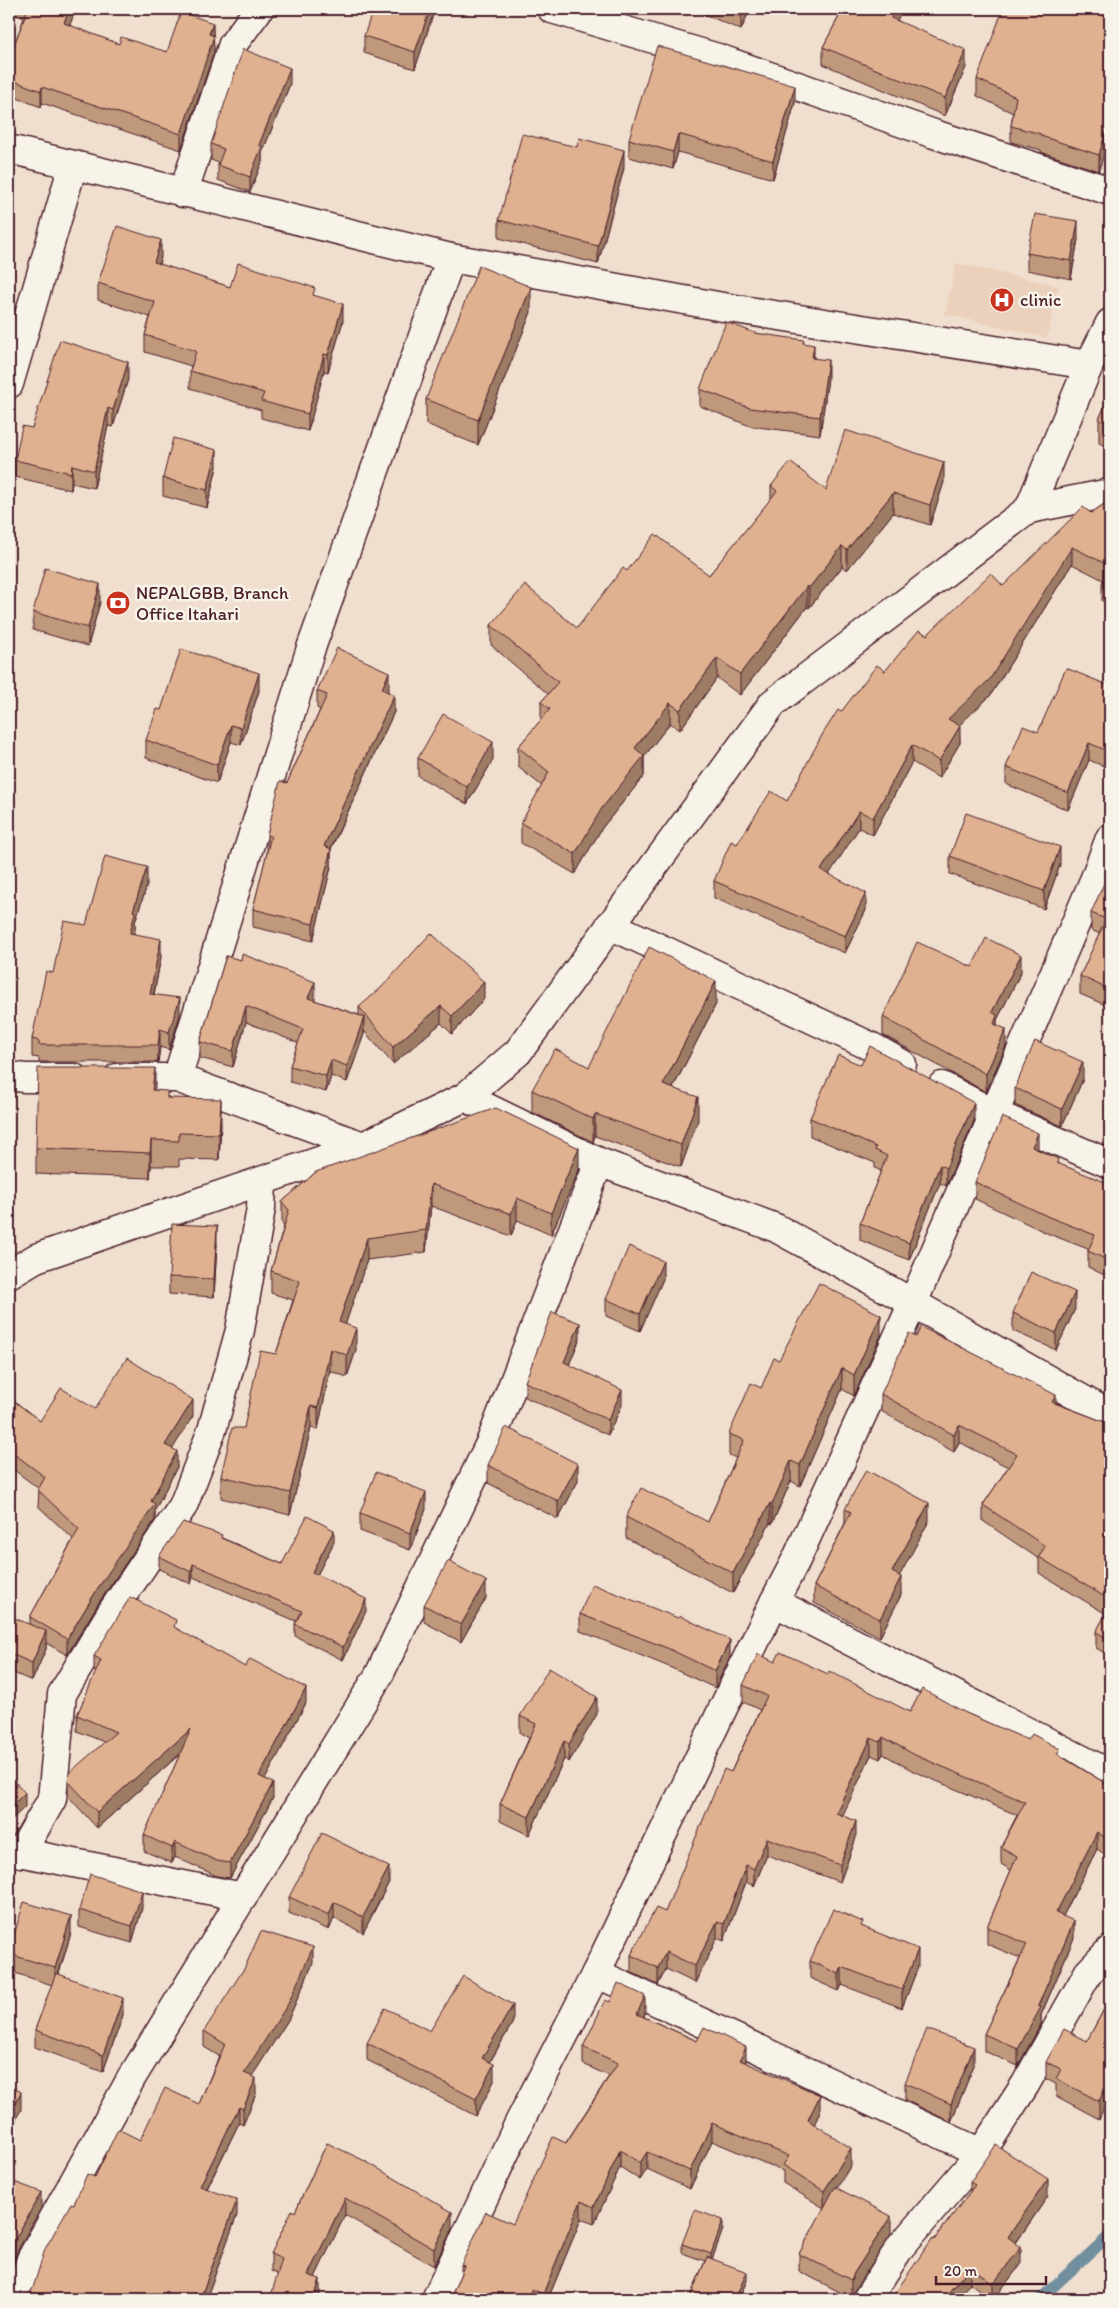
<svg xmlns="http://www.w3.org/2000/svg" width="1119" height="2308" viewBox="0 0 1119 2308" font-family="Itim,sans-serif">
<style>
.built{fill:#ebd1bb}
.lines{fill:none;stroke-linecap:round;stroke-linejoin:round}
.stream{stroke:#728f9f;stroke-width:11}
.minor-casing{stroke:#4a1f2b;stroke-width:31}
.minor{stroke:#f7f3e8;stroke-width:28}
.wall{fill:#c0987c;stroke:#4a1f2b}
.shaded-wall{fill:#9c7c65;stroke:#4a1f2b}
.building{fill:#dfb190;stroke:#4a1f2b}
.labels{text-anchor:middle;stroke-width:5;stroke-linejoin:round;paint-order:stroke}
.poi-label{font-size:18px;fill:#4a1f2b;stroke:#f7f3e8;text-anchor:start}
</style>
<rect width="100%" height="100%" fill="#f0dfce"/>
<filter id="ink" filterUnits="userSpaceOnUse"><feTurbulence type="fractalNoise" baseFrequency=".02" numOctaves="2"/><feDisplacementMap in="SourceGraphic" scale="10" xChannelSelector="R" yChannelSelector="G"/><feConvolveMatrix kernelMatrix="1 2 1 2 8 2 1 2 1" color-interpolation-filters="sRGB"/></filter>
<g filter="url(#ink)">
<!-- built -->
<polygon class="built" points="956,263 1059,286 1047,338 945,314"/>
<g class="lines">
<!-- stream -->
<polyline class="stream" points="1040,2299 1110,2235"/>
<defs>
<g id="minor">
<polyline points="552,9 718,58 934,134 1110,191"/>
<polyline points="9,149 451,258 723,307 1089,365"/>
<polyline points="183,193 233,44 259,9"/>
<polyline points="9,384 73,165"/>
<polyline points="1029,509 1110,493"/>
<polyline points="610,925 872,1047 902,1064"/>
<polyline points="9,1076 25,1078 74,1078"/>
<polyline points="117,1078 177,1078 363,1146"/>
<polyline points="177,1078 310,651 451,258"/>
<polyline points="942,1086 993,1113 1110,1164"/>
<polyline points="465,1097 599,1162 776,1228 913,1303 1110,1415"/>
<polyline points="9,1274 36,1258 363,1146 465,1097 518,1052 773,703 1029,509 1089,365 1110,323"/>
<polyline points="774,1602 1110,1774"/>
<polyline points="9,1850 243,1897"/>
<polyline points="21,1853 52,1799 62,1694 111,1613 183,1506 212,1430 240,1330 261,1208 262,1181"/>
<polyline points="596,1973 981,2153"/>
<polyline points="18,2299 31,2259 132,2077 379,1675 491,1441 599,1162"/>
<polyline points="436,2299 519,2123 596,1973 774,1602 797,1558 913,1303 1095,878 1110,838"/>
<polyline points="867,2299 901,2246 981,2153 1025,2085 1088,1973 1110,1950"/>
</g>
</defs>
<!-- minor casing -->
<use href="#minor" class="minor-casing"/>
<!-- minor -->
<use href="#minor" class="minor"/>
</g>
<!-- wall -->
<g class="wall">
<polygon points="9,9 76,9 69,26 119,44 167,52 213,36 214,52 181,150 42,103 41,107 9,95 9,58 24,18 9,12"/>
<polygon points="435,9 415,69 364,53 364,36"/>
<polygon points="704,9 750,9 741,30 704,14"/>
<polygon points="843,9 902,9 897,20 966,67 945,116 823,64 823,47"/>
<polygon points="1110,9 1099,171 1041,152 1041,150 1011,142 1011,126 1013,113 977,96 977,79"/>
<polygon points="290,84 262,153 262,162 250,192 218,180 218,165 219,163 211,160 211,144"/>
<polygon points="795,103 773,179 678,152 673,169 629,157 629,139"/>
<polygon points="624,168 598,264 499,238 499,220"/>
<polygon points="1078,239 1071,279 1027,270 1027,253"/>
<polygon points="161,257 159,264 230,287 315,296 343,321 328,372 324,371 308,431 261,418 261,410 190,388 190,371 191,366 145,352 145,335 150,317 98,300 98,283"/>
<polygon points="531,312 478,445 426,424 426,399"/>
<polygon points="755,333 804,343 828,378 820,435 750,426 700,406 700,389"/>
<polygon points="128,379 113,427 108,426 94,488 72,483 71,490 15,477 15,460 32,428"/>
<polygon points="1110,395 1110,448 1099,443 1099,419"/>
<polygon points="217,467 207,508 163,496 163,478"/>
<polygon points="944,482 930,525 893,513 847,570 842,567 809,608 807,607 740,695 717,678 680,730 670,723 644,757 644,776 602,828 575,874 521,843 521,823 542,786 518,767 518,747 541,720 541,702 548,694 491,645 491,625 577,628 627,571 709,575 771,499 771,486 826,490"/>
<polygon points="1110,500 1110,605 1102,601 1102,584 1103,580 1072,564 990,696 959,725 960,743 939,778 912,762 873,835 859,828 829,874 866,910 845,953 714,898 714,881 737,844 787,801 841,712 927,635 1003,586 1091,513"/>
<polygon points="100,602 88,646 33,630 33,612"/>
<polygon points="1110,686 1110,769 1089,760 1068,810 1006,784 1006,767 1038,732"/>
<polygon points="389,690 388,692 394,712 331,849 331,867 313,941 253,927 253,909 267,853 267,835 287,783 320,710 317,708 317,691"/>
<polygon points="259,691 241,745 231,742 217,783 146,758 146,740 161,710"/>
<polygon points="418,758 493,760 467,804 418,776"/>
<polygon points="950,856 1060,865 1044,909 950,874"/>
<polygon points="1110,884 1110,1007 1080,994 1080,976 1100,934 1091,930 1091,913"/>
<polygon points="147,885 135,922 135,929 134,934 161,957 154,995 180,1015 169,1050 160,1047 158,1062 39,1062 39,1058 32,1057 32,1039 53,973"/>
<polygon points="226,956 315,999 314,1000 359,1015 359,1007 484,999 452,1034 441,1023 393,1064 364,1031 364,1034 347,1082 331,1076 326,1092 290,1082 290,1066 298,1043 246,1022 233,1067 200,1058 200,1042"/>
<polygon points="972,967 1021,972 997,1020 997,1025 1006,1046 986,1092 883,1035 883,1017"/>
<polygon points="716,1004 673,1088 698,1120 681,1167 595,1136 593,1142 532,1112 532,1090 589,1067"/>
<polygon points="1083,1079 1062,1126 1015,1105 1015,1088"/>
<polygon points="155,1090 221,1124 219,1160 179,1159 179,1166 151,1166 150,1178 36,1174 36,1148"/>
<polygon points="810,1118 974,1121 946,1186 940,1183 909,1260 860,1240 860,1223 881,1171 875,1168 875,1163 810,1136"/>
<polygon points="1038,1150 1058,1164 1110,1194 1110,1278 1088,1267 1088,1249 1049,1234 975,1199 975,1182"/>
<polygon points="579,1170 551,1235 517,1220 511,1236 431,1206 426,1252 367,1260 345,1324 356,1350 347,1377 330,1371 318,1429 311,1428 290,1515 221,1498 221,1476 244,1428 276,1354 293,1300 271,1293 271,1271 284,1226 282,1224 282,1202 316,1172"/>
<polygon points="217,1244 214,1297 169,1294 169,1277"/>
<polygon points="663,1279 640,1331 606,1316 606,1299"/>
<polygon points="1075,1309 1056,1350 1013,1331 1013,1313"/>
<polygon points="881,1335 854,1396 842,1389 800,1486 791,1481 772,1524 770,1523 733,1593 626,1538 626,1517 708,1522 736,1458 729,1455 729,1434 761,1388 779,1360"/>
<polygon points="580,1338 569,1365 622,1405 608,1435 525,1397 525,1382"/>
<polygon points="881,1394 1056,1403 1110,1424 1110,1656 1096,1648 1096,1632 1106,1614 1039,1573 1039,1559 983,1521 983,1505 1008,1467 959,1442 954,1452 881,1411"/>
<polygon points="9,1397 40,1421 95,1409 193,1416 172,1449 177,1467 155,1510 155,1520 98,1604 67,1655 46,1643 46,1649 32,1681 9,1671 9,1616 30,1625 30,1617 73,1539 38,1506 39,1489 9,1466"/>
<polygon points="488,1465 578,1481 558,1519 488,1483"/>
<polygon points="426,1509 410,1550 360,1531 360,1513"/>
<polygon points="845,1509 929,1521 899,1576 901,1595 880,1637 814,1603 814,1586 845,1523"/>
<polygon points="222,1538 282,1564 334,1542 317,1575 366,1611 343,1660 295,1636 295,1624 296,1621 193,1577 191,1584 159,1569 159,1556"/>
<polygon points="486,1598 461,1642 424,1622 424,1605"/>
<polygon points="580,1614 730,1657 715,1688 667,1666 580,1631"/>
<polygon points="176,1629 306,1703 265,1779 273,1798 230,1878 217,1876 175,1857 172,1863 144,1851 144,1835 180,1754 97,1828 68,1796 68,1781 104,1742 77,1731 77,1715 96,1673 94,1671 94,1656"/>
<polygon points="775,1662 910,1712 966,1713 1060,1755 1110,1786 1110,1858 1097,1849 1063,1916 1074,1938 1041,2015 1041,2024 1018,2066 984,2051 984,2034 1020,1958 987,1944 987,1927 1011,1870 1001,1864 1001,1847 1017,1815 915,1772 883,1754 880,1759 871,1755 842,1816 856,1838 840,1882 767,1855 754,1886 746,1882 724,1941 717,1938 695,1983 666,1969 658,1985 631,1972 631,1955 665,1912 760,1710 743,1702 743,1685"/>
<polygon points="1110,1708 1110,1731 1108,1730 1108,1713"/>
<polygon points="597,1714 569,1762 564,1759 529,1835 500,1821 500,1804 529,1738 520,1733 520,1716"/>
<polygon points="389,1882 363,1933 334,1918 329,1930 289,1913 289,1897"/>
<polygon points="142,1908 132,1943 79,1927 79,1910"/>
<polygon points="863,1927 918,1967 902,2008 842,1985 839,1991 810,1978 810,1961"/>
<polygon points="71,1933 59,1974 123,2015 103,2072 35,2047 35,2030 52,1985 9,1971 9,1951"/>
<polygon points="313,1963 288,2020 252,2076 256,2094 243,2125 239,2123 207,2189 237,2215 206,2299 9,2299 14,2298 22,2298 29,2294 33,2288 74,2204 95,2177 140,2140 199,2104 219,2056 204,2047 204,2031"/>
<polygon points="1110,1998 1099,2119 1056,2096 1056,2084 1046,2079 1046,2062 1087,2041"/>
<polygon points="610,2002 645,2013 644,2017 746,2063 820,2112 814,2124 851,2165 837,2188 891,2234 854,2291 851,2298 799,2271 799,2254 824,2208 783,2183 783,2171 712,2141 690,2189 647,2169 640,2180 620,2167 594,2224 581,2219 548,2299 450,2299 461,2273 461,2265 513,2224 609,2076 583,2064 583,2047"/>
<polygon points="513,2022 490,2062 494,2081 476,2116 367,2060 367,2043 430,2031"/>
<polygon points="974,2065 951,2122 905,2100 905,2083"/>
<polygon points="327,2143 452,2229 434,2266 345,2215 315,2277 320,2296 271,2271 271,2254 295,2212"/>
<polygon points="970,2182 1048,2196 1016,2243 1021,2264 994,2299 991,2299 970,2283 957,2299 891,2299 934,2240 970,2192"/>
<polygon points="723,2229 712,2259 747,2280 739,2299 689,2299 705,2261 682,2253 682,2244"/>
</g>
<!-- shaded-wall -->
<g class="shaded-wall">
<polygon points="69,9 76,9 64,40 64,23"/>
<polygon points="430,9 435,9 415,69 415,52"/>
<polygon points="743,9 750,9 741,30 741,12"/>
<polygon points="894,9 902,9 891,35 891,18"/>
<polygon points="213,23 214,52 181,150 181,134"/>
<polygon points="966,50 966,67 945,116 945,98"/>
<polygon points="290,68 290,84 262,153 262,162 250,192 250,177 259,145"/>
<polygon points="795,86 795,103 773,179 773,161"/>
<polygon points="42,87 42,103 41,107 41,91"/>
<polygon points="1110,117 1110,134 1099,171 1099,155"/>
<polygon points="678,134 678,152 673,169 673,152"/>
<polygon points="624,150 624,168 598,264 598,246"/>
<polygon points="1078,221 1078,239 1071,279 1071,261"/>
<polygon points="161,240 161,257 154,279 154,262"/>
<polygon points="531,287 531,312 478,445 478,420"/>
<polygon points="343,304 343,321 328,372 328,355"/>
<polygon points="814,345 814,362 812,358"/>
<polygon points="324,354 324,371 308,431 308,414"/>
<polygon points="828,360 828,378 820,435 820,417"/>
<polygon points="128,362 128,379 113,427 113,410"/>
<polygon points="108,408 108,426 94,488 94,471"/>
<polygon points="217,450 217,467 207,508 207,490"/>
<polygon points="944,462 944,482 930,525 930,505"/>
<polygon points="72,465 72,483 71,490 71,473"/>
<polygon points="893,493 893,513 847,570 847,550"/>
<polygon points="842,546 842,567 809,608 809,588"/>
<polygon points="1072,547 1072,564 990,696 948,736 948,719"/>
<polygon points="100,584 100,602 88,646 88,628"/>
<polygon points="807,586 807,607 740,695 740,674"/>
<polygon points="717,658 717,678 680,730 680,710"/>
<polygon points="389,672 389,690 382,706 382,689"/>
<polygon points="259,673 259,691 241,745 241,728"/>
<polygon points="394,695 394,712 324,863 324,846"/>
<polygon points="670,703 670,723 644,757 644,776 602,828 575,874 575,854 635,748"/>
<polygon points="231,725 231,742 217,783 217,765"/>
<polygon points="960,726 960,743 939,778 939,761"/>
<polygon points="493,742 493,760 467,804 467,787"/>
<polygon points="1089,743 1089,760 1068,810 1068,793"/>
<polygon points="912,745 912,762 873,835 873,818"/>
<polygon points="859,811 859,828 821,887 821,870"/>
<polygon points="1060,847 1060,865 1044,909 1044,891"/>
<polygon points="331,849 331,867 313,941 313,924"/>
<polygon points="147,867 147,885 135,922 135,929 130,951 130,933 133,911"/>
<polygon points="866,893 866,910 845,953 845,936"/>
<polygon points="161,939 161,957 150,1012 150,994"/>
<polygon points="1021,955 1021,972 997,1020 997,1033 994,1042 992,1012"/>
<polygon points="716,981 716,1004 663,1107 663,1085"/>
<polygon points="315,982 315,999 308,1014 308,998"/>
<polygon points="484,982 484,999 452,1034 452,1016"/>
<polygon points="180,998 180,1015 169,1050 169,1032"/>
<polygon points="246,1006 246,1022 233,1067 233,1051"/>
<polygon points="441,1006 441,1023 393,1064 393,1047"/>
<polygon points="364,1017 364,1034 347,1082 347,1066"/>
<polygon points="160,1029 160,1047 158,1062 158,1045"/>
<polygon points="1006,1029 1006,1046 986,1092 986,1074"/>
<polygon points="331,1060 331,1076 326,1092 326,1076"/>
<polygon points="1083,1062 1083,1079 1062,1126 1062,1109"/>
<polygon points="155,1068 155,1094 152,1090"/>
<polygon points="698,1097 698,1120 681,1167 681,1145"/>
<polygon points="221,1099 221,1124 219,1160 219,1134"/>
<polygon points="974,1103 974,1121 946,1186 946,1168"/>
<polygon points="595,1114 595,1136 593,1142 593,1119"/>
<polygon points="1038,1133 1038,1150 1032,1147"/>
<polygon points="151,1140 151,1166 150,1178 150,1153"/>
<polygon points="579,1148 579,1170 551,1235 551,1213"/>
<polygon points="940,1165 940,1183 909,1260 909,1243"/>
<polygon points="431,1184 431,1206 426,1252 426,1230"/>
<polygon points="1110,1184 1110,1201 1107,1192"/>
<polygon points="517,1198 517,1220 511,1236 511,1214"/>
<polygon points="217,1226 217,1244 214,1297 214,1279"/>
<polygon points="367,1238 367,1260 339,1344 339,1322"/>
<polygon points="663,1261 663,1279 640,1331 640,1314"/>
<polygon points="1075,1292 1075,1309 1056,1350 1056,1333"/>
<polygon points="881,1315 881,1335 854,1396 854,1375"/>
<polygon points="580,1323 580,1338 564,1377 564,1362"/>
<polygon points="356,1328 356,1350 347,1377 347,1355"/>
<polygon points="330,1349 330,1371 318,1429 318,1408"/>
<polygon points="842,1368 842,1389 800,1486 800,1465"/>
<polygon points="622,1390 622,1405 608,1435 608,1420"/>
<polygon points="1056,1395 1056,1412 1052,1402"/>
<polygon points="193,1400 193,1416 165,1461 165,1445"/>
<polygon points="311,1406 311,1428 290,1515 290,1493"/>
<polygon points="959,1425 959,1442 954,1452 954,1435"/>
<polygon points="177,1451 177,1467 155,1510 155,1520 98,1604 67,1655 67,1639 151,1501"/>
<polygon points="791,1461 791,1481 772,1524 772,1504"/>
<polygon points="578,1464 578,1481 558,1519 558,1501"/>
<polygon points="426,1492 426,1509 410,1550 410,1533"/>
<polygon points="770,1503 770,1523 733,1593 733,1573"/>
<polygon points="929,1503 929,1521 892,1590 892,1572"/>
<polygon points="334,1530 334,1542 312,1585 312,1572"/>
<polygon points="193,1564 193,1577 191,1584 191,1572"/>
<polygon points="901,1577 901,1595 880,1637 880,1619"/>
<polygon points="486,1581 486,1598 461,1642 461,1625"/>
<polygon points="366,1599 366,1611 343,1660 343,1647"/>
<polygon points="46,1631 46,1649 32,1681 32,1663"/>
<polygon points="730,1640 730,1657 715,1688 715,1671"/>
<polygon points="306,1688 306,1703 259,1791 259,1776"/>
<polygon points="597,1697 597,1714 569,1762 569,1744"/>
<polygon points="191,1729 191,1744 97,1828 97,1812"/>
<polygon points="883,1737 883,1754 880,1759 880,1742"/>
<polygon points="871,1738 871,1755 836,1830 836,1813"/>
<polygon points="564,1741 564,1759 529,1835 529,1817"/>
<polygon points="273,1783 273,1798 230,1878 230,1863"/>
<polygon points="25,1793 25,1807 9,1822 9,1808"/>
<polygon points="856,1821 856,1838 840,1882 840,1865"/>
<polygon points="1097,1832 1097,1849 1056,1930 1056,1913"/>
<polygon points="767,1838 767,1855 754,1886 754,1869"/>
<polygon points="175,1842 175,1857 172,1863 172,1848"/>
<polygon points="746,1865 746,1882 724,1941 724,1924"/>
<polygon points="389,1867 389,1882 363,1933 363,1917"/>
<polygon points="142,1891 142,1908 132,1943 132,1926"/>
<polygon points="334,1902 334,1918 329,1930 329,1915"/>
<polygon points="71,1916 71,1933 55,1985 55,1968"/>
<polygon points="1074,1921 1074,1938 1041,2015 1041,2024 1018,2066 1018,2049 1038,2006"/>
<polygon points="717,1922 717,1938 695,1983 695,1966"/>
<polygon points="313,1947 313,1963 288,2020 244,2089 244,2073"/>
<polygon points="918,1949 918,1967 902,2008 902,1990"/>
<polygon points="666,1952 666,1969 658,1985 658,1968"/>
<polygon points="842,1967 842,1985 839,1991 839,1974"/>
<polygon points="645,1996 645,2013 637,2032 637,2014"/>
<polygon points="123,1998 123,2015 103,2072 103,2055"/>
<polygon points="513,2005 513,2022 482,2075 482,2058"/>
<polygon points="746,2047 746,2064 740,2060"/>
<polygon points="974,2047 974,2065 951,2122 951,2104"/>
<polygon points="494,2064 494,2081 476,2116 476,2099"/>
<polygon points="256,2078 256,2094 243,2125 243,2109"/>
<polygon points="1110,2079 1110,2096 1099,2119 1099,2101"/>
<polygon points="21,2092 21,2110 9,2132 9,2114"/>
<polygon points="820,2095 820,2112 808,2138 808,2120"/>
<polygon points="239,2107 239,2123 200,2202 200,2186"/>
<polygon points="712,2123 712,2141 690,2189 690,2171"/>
<polygon points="851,2148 851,2165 824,2208 824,2191"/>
<polygon points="620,2150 620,2167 594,2224 594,2207"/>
<polygon points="647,2152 647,2169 640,2180 640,2163"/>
<polygon points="1048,2179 1048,2196 1008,2254 1008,2237"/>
<polygon points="41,2192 41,2208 17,2252 9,2277 9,2261 17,2236"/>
<polygon points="345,2198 345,2215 308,2292 308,2275"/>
<polygon points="237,2200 237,2215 206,2299 200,2299"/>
<polygon points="581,2201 581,2219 548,2299 543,2299 543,2294"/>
<polygon points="452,2212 452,2229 434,2266 434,2249"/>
<polygon points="891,2216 891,2234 854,2291 851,2298 851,2280 854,2273"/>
<polygon points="723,2220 723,2229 711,2263 711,2254"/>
<polygon points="1021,2247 1021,2264 994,2299 993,2299 993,2284"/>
<polygon points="970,2267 970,2283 957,2299 943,2299"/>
<polygon points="747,2272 747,2280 739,2299 735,2299"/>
<polygon points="320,2279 320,2296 319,2299 314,2299"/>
<polygon points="532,2289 532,2299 527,2299"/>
</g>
<!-- building -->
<g class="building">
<polygon points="28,9 69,9 64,23 119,44 121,37 167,52 181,12 213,23 209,34 214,36 181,134 42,87 41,91 9,79 9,58"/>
<polygon points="373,9 430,9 415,52 364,36"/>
<polygon points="732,9 743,9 741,12"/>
<polygon points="843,9 894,9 891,18 966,50 945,98 823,47"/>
<polygon points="1003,9 1110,9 1110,117 1099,155 1041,136 1041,134 1011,126 1016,97 977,79"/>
<polygon points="657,46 795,86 773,161 678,134 673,152 629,139"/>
<polygon points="243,49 290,68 259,145 262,146 250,177 218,165 224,149 211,144"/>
<polygon points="522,134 577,147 579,138 624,150 598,246 499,220"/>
<polygon points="1035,214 1078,221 1071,261 1027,253"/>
<polygon points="117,226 161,240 154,262 230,287 238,263 315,288 313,295 343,304 328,355 324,354 308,414 261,401 264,393 190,371 196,351 145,335 155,302 98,283"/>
<polygon points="479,266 531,287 478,420 426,399"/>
<polygon points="726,322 755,333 804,340 803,343 814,345 812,358 828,360 820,417 750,408 700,389"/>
<polygon points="60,340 128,362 113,410 108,408 94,471 72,465 71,473 15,460 22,426 32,428"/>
<polygon points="1110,395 1110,424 1099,419"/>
<polygon points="845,430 944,462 930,505 893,493 847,550 842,546 809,588 807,586 740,674 717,658 680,710 670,703 635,748 644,756 602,808 575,854 521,823 549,772 518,747 550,709 541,702 558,682 491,625 525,585 577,628 623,568 627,571 655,534 709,575 777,491 771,486 790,462 826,490"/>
<polygon points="173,438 217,450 207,490 163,478"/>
<polygon points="1110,500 1110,563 1108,565 1072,547 990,679 948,719 960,726 939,761 912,745 873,818 859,811 821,870 866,893 845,936 714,881 731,841 737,844 771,791 787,801 822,735 838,710 841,712 877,665 885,671 919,630 927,635 991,573 1003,586 1083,507 1091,513"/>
<polygon points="1110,564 1110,588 1102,584"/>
<polygon points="45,568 100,584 88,628 33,612"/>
<polygon points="337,648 389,672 382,689 394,695 324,846 331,849 313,924 253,909 271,836 267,835 280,781 287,783 327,695 317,691"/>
<polygon points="181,649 259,673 241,728 231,725 217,765 146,740 157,709 161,710"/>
<polygon points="1066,668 1110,686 1110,752 1089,743 1068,793 1006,767 1023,726 1038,732"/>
<polygon points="443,714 493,742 467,787 418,758"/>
<polygon points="966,813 1060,847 1044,891 950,856"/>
<polygon points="105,856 147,867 133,911 135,912 130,933 161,939 150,994 180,998 169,1032 160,1029 158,1045 39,1045 39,1041 32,1039 46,971 53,973 64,921 86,925"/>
<polygon points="1105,881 1110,884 1110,990 1080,976 1106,919 1091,913"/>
<polygon points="431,933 484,982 452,1016 441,1006 393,1047 359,1007 381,988"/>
<polygon points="986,938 1021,955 992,1012 997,1015 994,1024 1006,1029 986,1074 883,1017 917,942 972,967"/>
<polygon points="649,947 716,981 663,1085 698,1097 681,1145 595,1114 593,1119 532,1090 555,1049 589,1067"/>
<polygon points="242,954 315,982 308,998 364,1017 347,1066 331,1060 326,1076 290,1066 303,1029 246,1006 233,1051 200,1042 226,956 241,960"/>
<polygon points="1035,1041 1083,1062 1062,1109 1015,1088"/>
<polygon points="870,1046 974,1103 946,1168 940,1165 909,1243 860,1223 887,1156 875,1150 876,1147 810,1118 838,1055 861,1065"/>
<polygon points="38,1068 155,1068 152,1090 167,1091 167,1098 221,1099 219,1134 179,1133 179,1141 151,1140 150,1153 36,1148"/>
<polygon points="496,1108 579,1148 551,1213 517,1198 511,1214 431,1184 426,1230 367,1238 339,1322 356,1328 347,1355 330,1349 318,1408 311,1406 290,1493 221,1476 232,1428 244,1428 260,1351 276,1354 300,1281 271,1271 289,1210 282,1202 316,1172"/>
<polygon points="1002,1117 1038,1133 1032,1147 1058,1159 1057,1163 1110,1184 1107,1192 1110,1194 1110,1261 1088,1251 1095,1235 1049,1217 975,1182"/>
<polygon points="172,1224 217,1226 214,1279 169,1277"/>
<polygon points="629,1246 663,1261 640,1314 606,1299"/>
<polygon points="1031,1272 1075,1292 1056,1333 1013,1313"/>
<polygon points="819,1283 881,1315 854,1375 842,1368 800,1465 791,1461 772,1504 770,1503 733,1573 626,1517 641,1488 708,1522 744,1440 729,1434 751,1383 761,1388 774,1358 779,1360"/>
<polygon points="552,1312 580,1323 564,1362 622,1390 608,1420 525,1382"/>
<polygon points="921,1327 1056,1395 1052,1402 1110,1424 1110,1600 1039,1557 1045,1546 983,1505 1017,1454 959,1425 954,1435 881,1394 909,1333 916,1337"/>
<polygon points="127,1358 193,1400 165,1445 177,1451 151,1501 155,1504 98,1588 67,1639 30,1617 79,1529 38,1490 45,1477 9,1450 9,1397 40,1421 61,1388 95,1409"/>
<polygon points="506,1427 578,1464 558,1501 488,1465"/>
<polygon points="866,1470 929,1503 892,1572 901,1577 880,1619 814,1586 851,1512 845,1509"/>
<polygon points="376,1472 426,1492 410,1533 360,1513"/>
<polygon points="307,1516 334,1530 312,1572 366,1599 343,1647 295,1624 302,1611 193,1564 191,1572 159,1556 183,1522 222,1535 221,1538 282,1564"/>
<polygon points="448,1561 486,1581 461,1625 424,1605"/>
<polygon points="592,1584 678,1618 680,1616 730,1640 715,1671 667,1648 580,1614"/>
<polygon points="130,1597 176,1620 174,1627 245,1667 250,1659 306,1688 259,1776 273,1783 230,1863 217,1861 175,1842 172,1848 144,1835 191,1729 97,1812 68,1781 69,1773 116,1732 77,1715 101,1660 94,1656"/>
<polygon points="1110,1606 1110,1640 1096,1632"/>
<polygon points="9,1616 46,1631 32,1663 9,1653"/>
<polygon points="780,1652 828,1674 829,1671 910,1712 922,1689 966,1713 1028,1740 1032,1734 1060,1749 1057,1754 1110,1786 1110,1841 1097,1832 1056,1913 1074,1921 1038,2006 1041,2007 1018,2049 984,2034 1027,1944 987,1927 1017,1856 1001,1847 1025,1802 915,1755 883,1737 880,1742 871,1738 836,1813 856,1821 840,1865 767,1838 754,1869 746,1865 724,1924 717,1922 695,1966 666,1952 658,1968 631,1955 656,1908 665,1912 724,1769 731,1772 767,1696 743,1685 758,1654 775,1662"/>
<polygon points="549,1668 597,1697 569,1744 564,1741 529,1817 500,1804 536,1724 520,1716"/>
<polygon points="9,1775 25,1793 9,1808"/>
<polygon points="322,1833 389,1867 363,1917 334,1902 329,1915 289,1897"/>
<polygon points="90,1874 142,1891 132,1926 79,1910"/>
<polygon points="24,1902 71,1916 55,1968 9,1954 9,1951"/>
<polygon points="833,1909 863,1922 861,1926 918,1949 902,1990 842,1967 839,1974 810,1961"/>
<polygon points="261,1931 313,1947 288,2004 244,2073 256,2078 243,2109 239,2107 200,2186 237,2200 200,2299 173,2299 166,2291 164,2299 9,2299 9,2295 14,2298 22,2298 29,2294 33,2288 45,2249 71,2203 74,2204 87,2174 95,2177 118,2129 140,2140 165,2088 199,2104 225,2044 204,2031 245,1967"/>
<polygon points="56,1973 123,1998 103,2055 35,2030"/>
<polygon points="463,1976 513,2005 482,2058 494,2064 476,2099 367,2043 385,2008 430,2031"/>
<polygon points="618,1983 645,1996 637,2014 697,2041 704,2027 746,2047 740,2060 820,2095 808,2120 851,2148 824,2191 783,2165 789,2156 712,2123 690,2171 647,2152 640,2163 620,2150 594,2207 581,2201 543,2294 532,2289 527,2299 450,2299 464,2266 461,2265 486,2212 513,2224 553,2137 566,2143 618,2063 583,2047 605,2000 610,2002"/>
<polygon points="1110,1998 1110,2079 1099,2101 1056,2079 1061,2069 1046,2062 1064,2029 1087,2041"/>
<polygon points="927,2029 974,2047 951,2104 905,2083"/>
<polygon points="9,2085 21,2092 9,2114"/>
<polygon points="327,2143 365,2161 452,2212 434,2249 345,2198 308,2275 320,2279 314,2299 270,2299 282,2259 271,2254 292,2210 295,2212"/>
<polygon points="996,2145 1048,2179 1008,2237 1021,2247 993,2284 970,2267 943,2299 940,2297 938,2299 891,2299 932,2239 934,2240 975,2185 970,2182"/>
<polygon points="9,2180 41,2192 17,2236 9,2261"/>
<polygon points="835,2187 891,2216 854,2273 851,2280 799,2254"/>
<polygon points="695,2210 723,2220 711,2254 682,2244"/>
<polygon points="707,2257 747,2272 735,2299 689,2299"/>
</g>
</g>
<!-- icons -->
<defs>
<symbol id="hospital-disc" viewBox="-11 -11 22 22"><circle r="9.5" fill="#c8321e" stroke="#f7f3e8"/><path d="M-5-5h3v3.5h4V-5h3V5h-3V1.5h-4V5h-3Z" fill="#fff"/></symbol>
<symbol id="bank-disc" viewBox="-11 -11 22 22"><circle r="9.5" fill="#c8321e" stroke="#f7f3e8"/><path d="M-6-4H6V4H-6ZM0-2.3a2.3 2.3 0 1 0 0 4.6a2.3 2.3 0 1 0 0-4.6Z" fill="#fff"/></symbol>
</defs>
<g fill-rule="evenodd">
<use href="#hospital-disc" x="988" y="286" width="28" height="28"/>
<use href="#bank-disc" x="104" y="589" width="28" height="28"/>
</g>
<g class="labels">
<!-- poi labels -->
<g class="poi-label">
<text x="1020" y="306">clinic</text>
<text x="136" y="599">NEPALGBB, Branch<tspan x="136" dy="21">Office Itahari</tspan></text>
</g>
</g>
<!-- margin -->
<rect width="1119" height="2308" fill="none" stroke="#f7f3e8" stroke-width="30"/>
<rect x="15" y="15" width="1089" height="2278" fill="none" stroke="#4a1f2b" stroke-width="2" filter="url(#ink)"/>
<!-- scale -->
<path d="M936 2276v8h110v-8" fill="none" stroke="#4a1f2b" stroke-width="2.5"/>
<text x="944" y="2276" font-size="15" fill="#4a1f2b" stroke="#f7f3e8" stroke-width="4" paint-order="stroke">20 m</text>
</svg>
